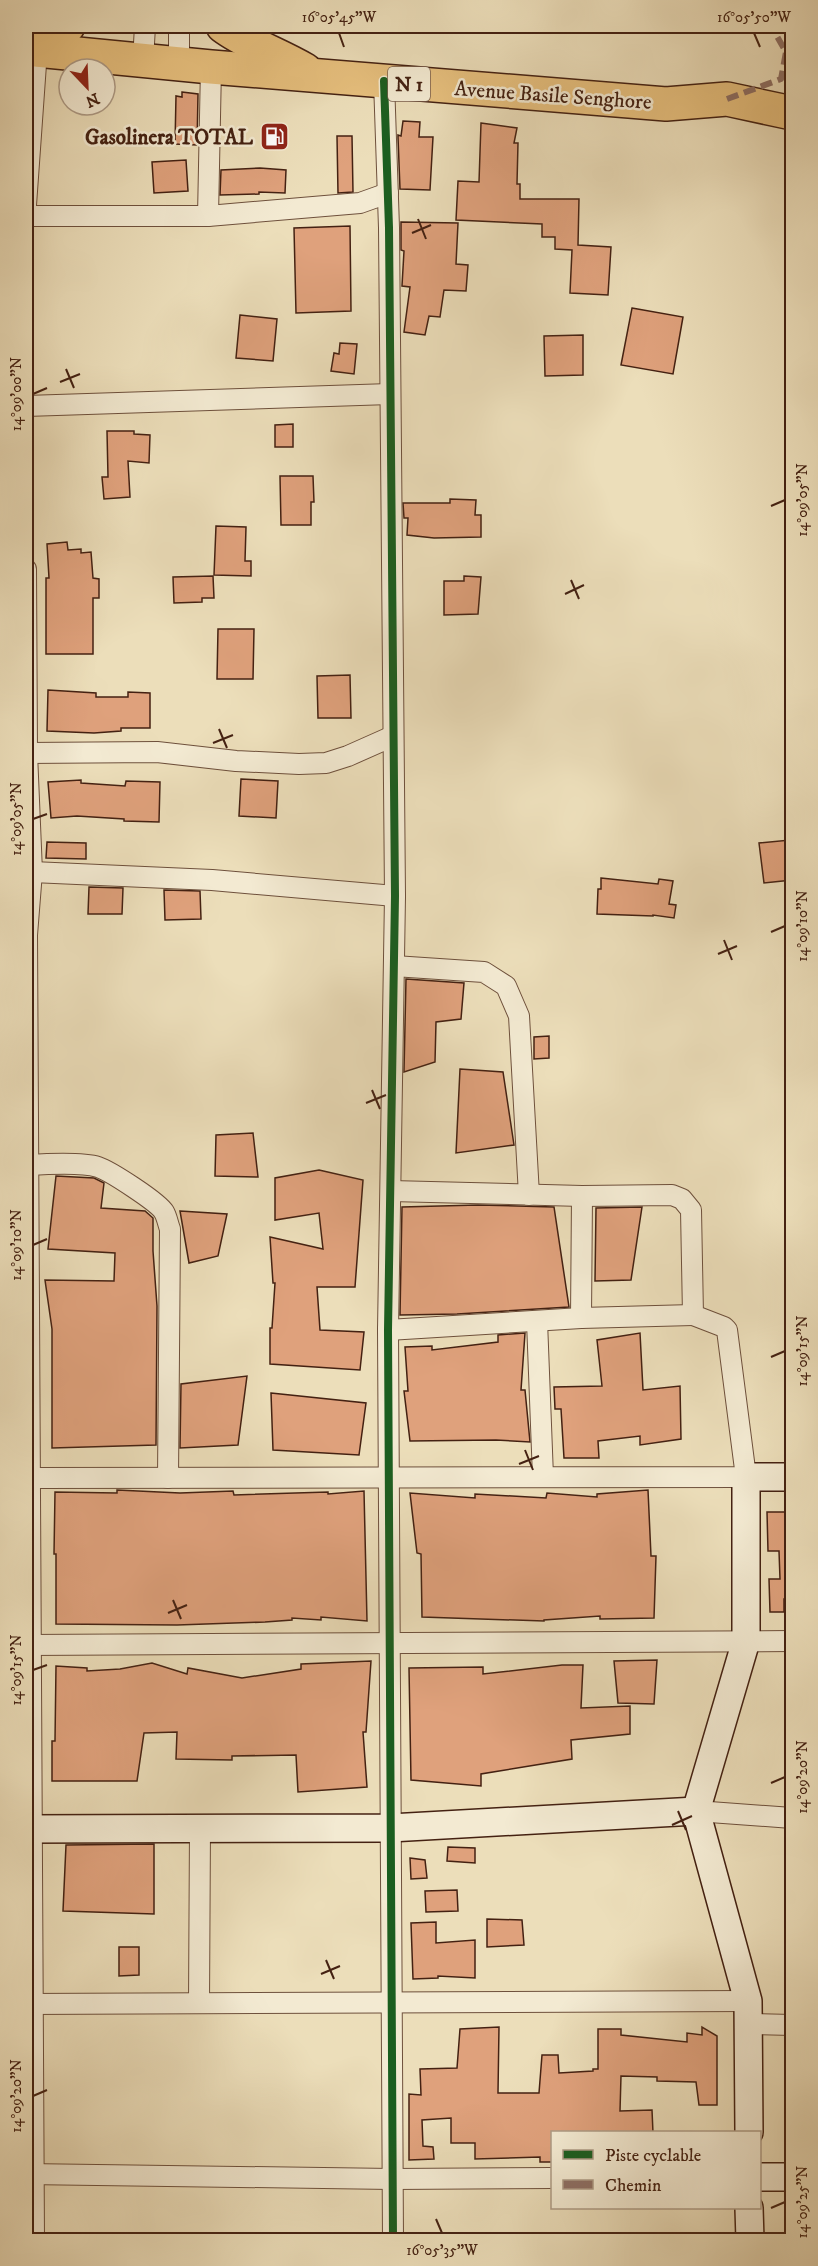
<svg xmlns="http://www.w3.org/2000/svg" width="818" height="2266" viewBox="0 0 818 2266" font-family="'IM FELL DW Pica',serif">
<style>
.building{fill:#dfa17c;stroke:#442112;stroke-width:1.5}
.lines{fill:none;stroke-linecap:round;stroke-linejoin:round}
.street-casing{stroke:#6e503c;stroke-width:22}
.secondary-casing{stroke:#442112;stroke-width:30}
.highway-casing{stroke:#442112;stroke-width:36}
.street{stroke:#f3ead2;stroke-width:20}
.secondary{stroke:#f3ead2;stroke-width:27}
.highway{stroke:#e6bf7d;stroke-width:33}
.quiet{stroke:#8d6e63;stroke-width:6;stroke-dasharray:12 6;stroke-linecap:butt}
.cycleway-casing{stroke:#f3ead2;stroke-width:11}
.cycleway{stroke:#1b5e20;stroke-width:8}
.ticks{fill:none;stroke:#442112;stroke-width:2}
.labels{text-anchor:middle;stroke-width:5;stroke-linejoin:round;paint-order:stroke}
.shield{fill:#f3ead2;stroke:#785d4c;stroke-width:1.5}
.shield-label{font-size:20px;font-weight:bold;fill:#442112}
.street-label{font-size:21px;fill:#442112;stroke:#f3ead2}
.poi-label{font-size:21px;font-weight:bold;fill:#442112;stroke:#f3ead2;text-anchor:end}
.neatline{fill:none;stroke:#442112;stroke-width:2}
.ticks-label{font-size:15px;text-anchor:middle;fill:#442112}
</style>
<rect width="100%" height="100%" fill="#ecdeba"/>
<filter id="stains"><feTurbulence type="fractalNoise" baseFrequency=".00333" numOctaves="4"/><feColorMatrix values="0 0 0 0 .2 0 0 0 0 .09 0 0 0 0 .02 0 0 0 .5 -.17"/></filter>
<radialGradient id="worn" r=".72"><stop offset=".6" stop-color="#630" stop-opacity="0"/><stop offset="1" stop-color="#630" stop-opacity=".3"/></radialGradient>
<!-- building -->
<g class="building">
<polygon points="182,92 198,94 197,145 175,144 176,96 182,97"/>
<polygon points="403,121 420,122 419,137 433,137 430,190 400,189 398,137 398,135 401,136"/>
<polygon points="481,123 517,128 514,143 518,143 517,184 520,184 520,199 579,199 578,245 611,247 608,295 570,293 572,250 555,249 555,237 542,237 542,224 456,220 458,181 479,182"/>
<polygon points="337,136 352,136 353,192 338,193"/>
<polygon points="186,160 188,191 154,193 152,162"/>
<polygon points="260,168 286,170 285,193 259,192 259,194 220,195 221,170"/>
<polygon points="401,222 458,223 456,264 468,265 466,291 444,290 440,317 429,316 425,335 404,332 410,287 402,286 404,251 401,250"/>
<polygon points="350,226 351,311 296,313 294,228"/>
<polygon points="632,308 683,317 673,374 621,365"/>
<polygon points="240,315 277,319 273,361 236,358"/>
<polygon points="583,335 583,375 545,376 544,336"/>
<polygon points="340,343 357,344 354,374 331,371 334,353 339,354"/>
<polygon points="293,424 293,447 275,447 275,425"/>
<polygon points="107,431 134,431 134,434 150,435 149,463 128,461 130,497 104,499 102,477 108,477"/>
<polygon points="280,476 313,476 314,502 311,502 311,525 281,525"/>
<polygon points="450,499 476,500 475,515 481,515 481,537 434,538 407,535 408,518 404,518 403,503 450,503"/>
<polygon points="216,526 246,527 245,561 251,561 251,576 214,575"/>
<polygon points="67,542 68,550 81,549 81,553 91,552 93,578 99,579 99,598 93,598 93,654 46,654 46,578 49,578 47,544"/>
<polygon points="213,576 214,598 202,598 202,602 174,603 173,577"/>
<polygon points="464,576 481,577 478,614 444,615 444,581 464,581"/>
<polygon points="218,629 254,629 253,679 217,679"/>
<polygon points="350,675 351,718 318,718 317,676"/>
<polygon points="48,690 96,693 96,697 128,697 128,692 150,693 150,728 121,728 121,731 94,733 47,731"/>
<polygon points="241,779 278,781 276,818 239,816"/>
<polygon points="81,780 81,783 125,786 126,781 160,782 159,822 124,821 124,819 77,816 51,818 48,782"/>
<polygon points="790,840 792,880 764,883 759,843"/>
<polygon points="47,842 86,843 86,859 46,858"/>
<polygon points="601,878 658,884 659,879 673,881 669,904 676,905 674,918 653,915 653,916 597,914 598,889 601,889"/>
<polygon points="89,887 123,888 122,914 88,914"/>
<polygon points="164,890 200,891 201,919 165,920"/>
<polygon points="406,979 464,983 461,1019 436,1022 435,1062 404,1072"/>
<polygon points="549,1036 549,1058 534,1059 534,1037"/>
<polygon points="460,1069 503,1072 514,1145 456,1153"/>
<polygon points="253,1133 258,1177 215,1176 216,1135"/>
<polygon points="319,1170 363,1180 355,1287 317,1287 320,1330 364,1332 360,1370 270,1364 270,1328 272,1328 275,1283 273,1283 270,1237 323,1249 319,1213 275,1220 275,1178"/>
<polygon points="56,1176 94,1178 104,1183 101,1208 145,1211 153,1218 153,1251 157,1306 156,1445 52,1448 52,1329 45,1280 114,1281 115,1253 48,1249"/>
<polygon points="478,1205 554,1207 569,1307 457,1314 400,1315 402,1207"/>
<polygon points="642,1207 631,1280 595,1281 596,1208"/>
<polygon points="180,1211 227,1214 218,1256 189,1263"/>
<polygon points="525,1333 521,1390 525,1390 530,1442 496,1440 410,1441 404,1391 408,1391 405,1347 432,1346 432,1350 498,1342 498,1335"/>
<polygon points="640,1333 643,1390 680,1386 681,1439 640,1445 640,1436 598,1441 599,1458 564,1458 561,1409 555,1409 554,1387 602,1386 597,1340"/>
<polygon points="247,1376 238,1445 180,1448 181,1384"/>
<polygon points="271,1393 366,1403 359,1455 273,1450"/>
<polygon points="117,1490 180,1493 233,1491 234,1495 328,1492 328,1494 364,1491 367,1621 321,1617 321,1620 292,1618 292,1620 265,1622 177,1625 56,1624 56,1554 54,1554 55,1492 117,1493"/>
<polygon points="648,1490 651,1556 656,1556 654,1618 600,1619 600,1616 544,1620 544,1621 422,1617 421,1554 417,1553 410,1493 475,1498 475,1494 546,1498 547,1493 597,1497 597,1494"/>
<polygon points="767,1512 785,1512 785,1534 792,1534 792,1599 784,1599 784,1612 770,1612 769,1579 780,1579 779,1551 768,1551"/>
<polygon points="657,1660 654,1704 618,1703 614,1661"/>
<polygon points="371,1661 366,1732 363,1732 367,1787 298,1792 296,1755 232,1756 232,1760 176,1759 177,1732 144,1733 137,1781 52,1781 52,1741 55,1741 56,1666 87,1668 87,1671 120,1669 152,1663 187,1674 188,1668 242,1678 301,1669 301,1664"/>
<polygon points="562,1665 583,1665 581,1708 630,1706 630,1734 571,1740 572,1759 481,1774 481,1786 411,1780 409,1668 483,1667 483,1674"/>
<polygon points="154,1844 154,1914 63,1911 66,1845"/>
<polygon points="448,1847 475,1848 475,1863 447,1861"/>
<polygon points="410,1858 425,1860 427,1878 411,1879"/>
<polygon points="457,1890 458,1911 426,1912 425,1891"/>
<polygon points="487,1919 522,1920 524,1945 487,1947"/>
<polygon points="436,1922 436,1943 475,1940 475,1978 438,1976 438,1978 413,1979 411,1923"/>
<polygon points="119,1947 139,1947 139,1975 119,1976"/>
<polygon points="499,2027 498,2093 539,2093 542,2055 558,2055 559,2073 593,2071 593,2069 598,2069 598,2029 621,2029 621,2035 687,2042 687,2033 702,2035 702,2027 717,2036 717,2105 699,2105 696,2082 657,2081 657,2077 621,2076 620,2111 652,2110 653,2133 552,2133 552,2162 540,2162 540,2157 475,2159 475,2143 451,2143 451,2118 422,2120 423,2146 433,2147 434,2159 409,2160 409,2094 421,2095 420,2069 457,2068 460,2029"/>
</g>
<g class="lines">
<defs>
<g id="street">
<polyline points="143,61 145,26"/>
<polyline points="179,64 179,26"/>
<polyline points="384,81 389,228 395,896 388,1330 393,2240"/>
<polyline points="26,205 37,50"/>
<polyline points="26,216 208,216 360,203 388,193"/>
<polyline points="208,216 211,67"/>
<polyline points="26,406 390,394"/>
<polyline points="26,569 27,753 32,872 27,935 34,2240"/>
<polyline points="26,753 157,752 236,761 299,764 326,763 348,756 393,736"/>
<polyline points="32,872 212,880 395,896"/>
<polyline points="394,966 484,972 506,986 519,1016 529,1195"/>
<path d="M 29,1165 C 46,1164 82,1162 98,1167 C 110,1171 158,1202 164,1212 C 167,1217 168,1224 170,1229 L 168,1478"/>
<polyline points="581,1318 582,1196"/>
<polyline points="537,1321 543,1477"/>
<polyline points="388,1330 581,1318 693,1315"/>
<polyline points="26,1478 746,1477 727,1330 724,1327 693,1315 691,1210 682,1199 672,1195 582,1196 391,1191"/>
<polyline points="26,1645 792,1641"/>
<polyline points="696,1811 792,1818"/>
<polyline points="199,2003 200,1828"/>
<polyline points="26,2004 748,2001"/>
<polyline points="748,2024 792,2025"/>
<polyline points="26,2174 392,2179 552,2178"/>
</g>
<g id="secondary">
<polyline points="26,1829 390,1828 696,1811"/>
<polyline points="749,2132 748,2001 696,1811 746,1641 746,1477 792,1477"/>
<polyline points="760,2177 792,2177"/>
<polyline points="749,2208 750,2240"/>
</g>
<g id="highway">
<path d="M 223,26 C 247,44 278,54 305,70"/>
<polyline points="26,49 211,67 666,104 727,99 792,113"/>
<polyline points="40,50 68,26"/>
</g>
</defs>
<!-- street casing -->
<use href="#street" class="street-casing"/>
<!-- secondary casing -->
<use href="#secondary" class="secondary-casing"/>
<!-- highway casing -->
<use href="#highway" class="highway-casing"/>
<!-- street -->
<use href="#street" class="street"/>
<!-- secondary -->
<use href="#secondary" class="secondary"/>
<!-- highway -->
<use href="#highway" class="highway"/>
<!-- quiet -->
<polyline class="quiet" points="727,99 781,79 786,52 771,26"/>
<defs>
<polyline id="cycleway" points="384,81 389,228 395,896 388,1330 393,2240"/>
</defs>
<!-- cycleway casing -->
<use href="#cycleway" class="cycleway-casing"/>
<!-- cycleway -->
<use href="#cycleway" class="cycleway"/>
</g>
<!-- ticks -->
<path class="ticks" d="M 339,33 L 344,47M 754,33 L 760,47M 418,219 L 426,239M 412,233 L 431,225M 66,369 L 74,388M 60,382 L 80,374M 33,394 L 47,388M 771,506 L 785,500M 571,580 L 579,599M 565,594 L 584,585M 219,729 L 227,748M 213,743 L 233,735M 33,819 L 47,814M 771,932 L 785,926M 724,940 L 732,960M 718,954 L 737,946M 372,1090 L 380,1109M 366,1103 L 386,1095M 33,1245 L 47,1239M 771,1357 L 785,1351M 525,1450 L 533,1470M 519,1464 L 539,1456M 173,1600 L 181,1619M 168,1613 L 187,1605M 33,1670 L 47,1665M 771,1783 L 785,1777M 678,1811 L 686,1830M 672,1825 L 692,1816M 326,1960 L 334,1979M 321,1974 L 340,1966M 33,2096 L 47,2090M 771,2208 L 785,2202M 436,2219 L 442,2233"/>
<!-- icons -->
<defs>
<symbol id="fuel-square" viewBox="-11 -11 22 22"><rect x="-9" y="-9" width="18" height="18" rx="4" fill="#8f2418" stroke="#f3ead2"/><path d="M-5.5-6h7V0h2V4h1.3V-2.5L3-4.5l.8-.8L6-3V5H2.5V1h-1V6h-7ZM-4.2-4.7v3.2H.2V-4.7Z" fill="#fff"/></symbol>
</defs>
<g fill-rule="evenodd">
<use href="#fuel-square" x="258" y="120" width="33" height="33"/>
</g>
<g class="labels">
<!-- shield labels -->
<rect class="shield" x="388" y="67" width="42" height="34" rx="4.5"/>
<g class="shield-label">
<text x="409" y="91">N 1</text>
</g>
<!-- street labels -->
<g class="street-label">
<text transform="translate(553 95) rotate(4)" y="7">Avenue Basile Senghore</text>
</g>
<!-- poi labels -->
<g class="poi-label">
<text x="253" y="144">Gasolinera TOTAL</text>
</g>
</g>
<!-- margin -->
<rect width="818" height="2266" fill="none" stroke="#ecdeba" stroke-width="66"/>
<!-- legend -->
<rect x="551" y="2131" width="210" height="78" fill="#f3ead2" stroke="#ad9a85" stroke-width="1.5"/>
<rect x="563" y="2150" width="30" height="9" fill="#1b5e20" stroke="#ad9a85" stroke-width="1.5"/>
<text x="605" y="2161" font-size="18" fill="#442112">Piste cyclable</text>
<rect x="563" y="2180" width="30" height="9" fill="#8d6e63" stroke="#ad9a85" stroke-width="1.5"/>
<text x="605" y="2191" font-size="18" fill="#442112">Chemin</text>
<!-- north arrow -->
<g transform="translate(87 87) rotate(157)"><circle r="28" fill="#f3ead2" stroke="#ad9a85" stroke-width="1.5"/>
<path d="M0-4.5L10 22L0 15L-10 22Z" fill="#8f2418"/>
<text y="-9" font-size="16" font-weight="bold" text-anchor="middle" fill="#442112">N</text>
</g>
<rect x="33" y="33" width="752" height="2200" class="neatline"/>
<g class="ticks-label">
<text x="339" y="22">16°05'45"W</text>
<text x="754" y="22">16°05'50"W</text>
<text transform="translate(16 394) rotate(-90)" y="5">14°09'00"N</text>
<text transform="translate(802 500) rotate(-90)" y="5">14°09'05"N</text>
<text transform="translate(16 819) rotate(-90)" y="5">14°09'05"N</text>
<text transform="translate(802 926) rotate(-90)" y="5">14°09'10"N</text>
<text transform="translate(16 1245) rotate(-90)" y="5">14°09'10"N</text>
<text transform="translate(802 1351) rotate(-90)" y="5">14°09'15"N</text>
<text transform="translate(16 1670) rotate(-90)" y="5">14°09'15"N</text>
<text transform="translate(802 1777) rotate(-90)" y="5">14°09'20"N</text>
<text transform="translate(16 2096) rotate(-90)" y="5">14°09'20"N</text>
<text transform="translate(802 2202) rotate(-90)" y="5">14°09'25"N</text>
<text x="442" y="2255">16°05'35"W</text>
</g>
<rect width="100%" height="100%" filter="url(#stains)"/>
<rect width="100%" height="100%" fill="url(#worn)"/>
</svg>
